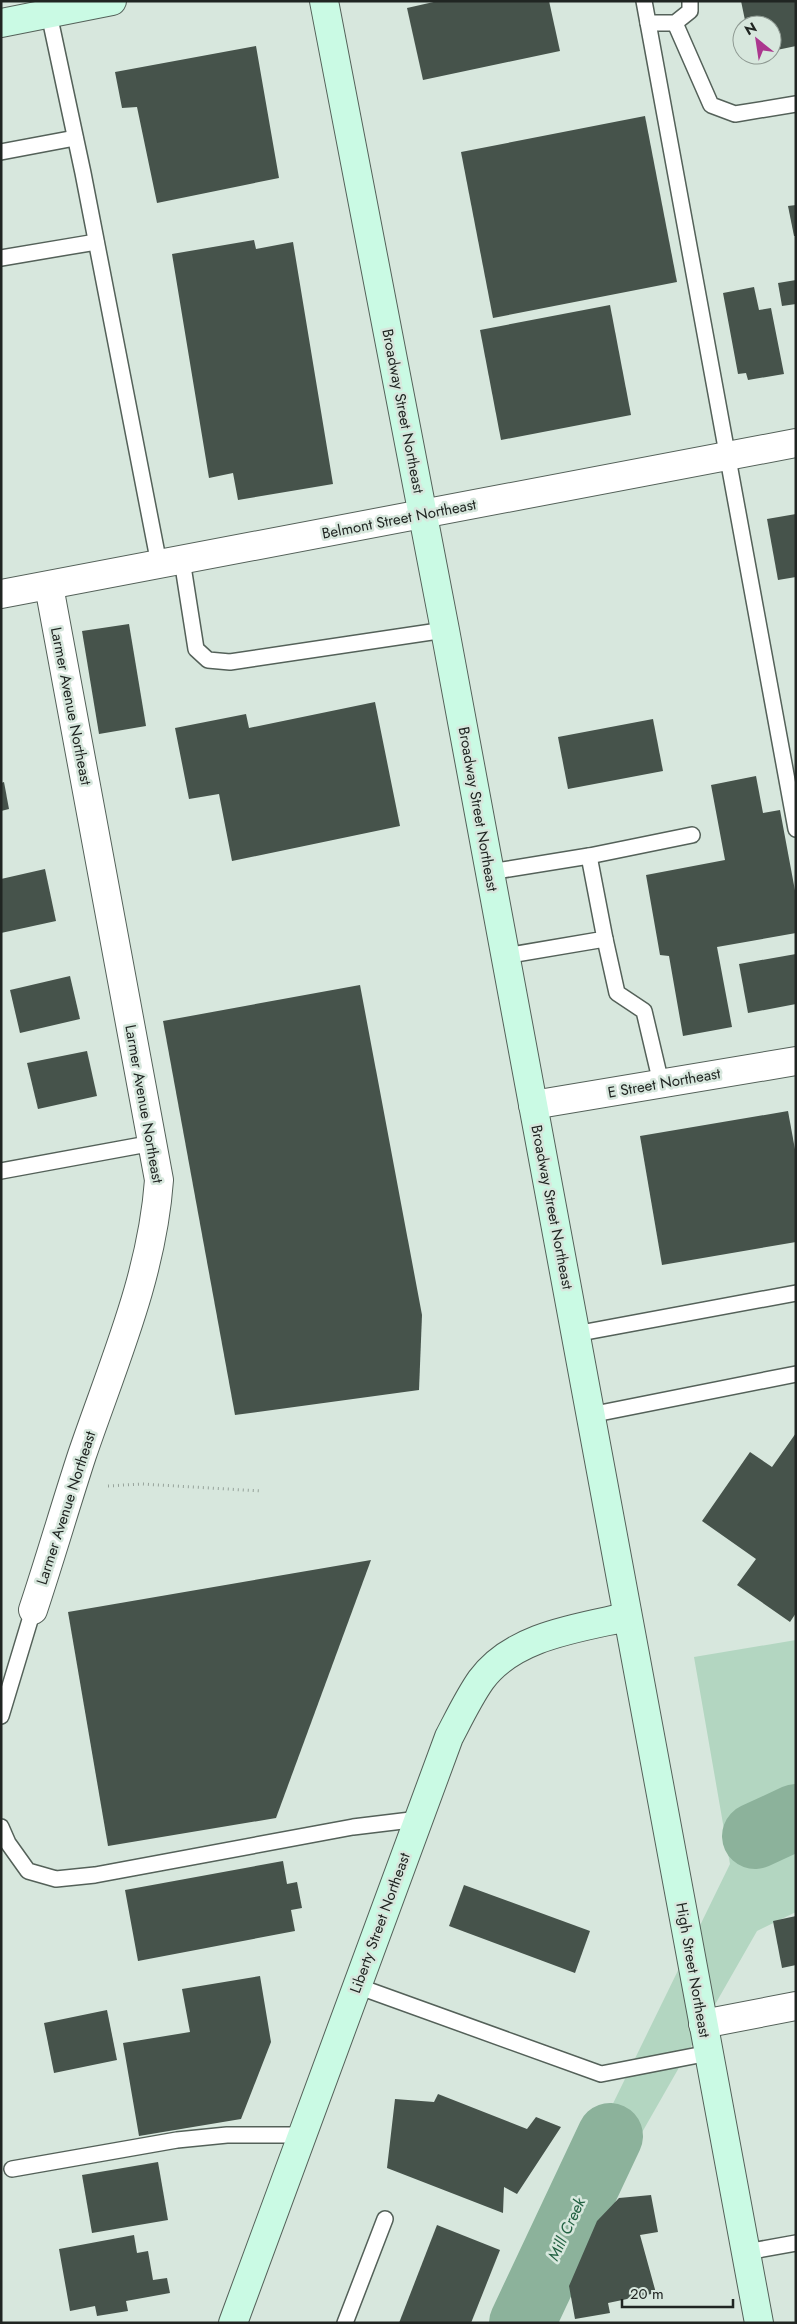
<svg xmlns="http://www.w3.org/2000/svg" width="797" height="2324" viewBox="0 0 797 2324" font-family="Jost,sans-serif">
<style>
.green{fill:#b3d6c1}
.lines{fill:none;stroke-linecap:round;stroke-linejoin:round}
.river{stroke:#8cb29b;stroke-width:66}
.building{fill:#46534b}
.lane-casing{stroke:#546159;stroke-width:18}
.street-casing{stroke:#546159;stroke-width:30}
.secondary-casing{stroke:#546159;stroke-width:30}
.path{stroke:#96a29a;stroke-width:3;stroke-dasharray:1 4;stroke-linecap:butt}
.lane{stroke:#fff;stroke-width:15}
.street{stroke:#fff;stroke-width:28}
.secondary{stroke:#cafae4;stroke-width:28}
.labels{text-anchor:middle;stroke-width:5;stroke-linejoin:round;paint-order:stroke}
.street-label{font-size:15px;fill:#202522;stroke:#d7e7dd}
.water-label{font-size:16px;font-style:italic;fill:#236243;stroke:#d7e7dd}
</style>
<rect width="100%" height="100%" fill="#d7e7dd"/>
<!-- green -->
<polygon class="green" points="796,1640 796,1912 757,1931 592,2220 549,2323 502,2323 561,2210 730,1864 694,1657"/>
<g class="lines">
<!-- river -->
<g class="river">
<polyline points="755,1836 796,1817"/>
<polyline points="522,2323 610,2136"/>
</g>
</g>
<!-- building -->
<g class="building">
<polygon points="438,1 549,1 560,51 423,80 407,8"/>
<polygon points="741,1 796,1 796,46 772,51 772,25 746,25"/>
<polygon points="256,46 279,178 157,203 137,107 122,108 115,72"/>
<polygon points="645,116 677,282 493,318 461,152"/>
<polygon points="796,205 796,236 794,236 788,206"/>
<polygon points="254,240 256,249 293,242 333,484 238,500 233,473 209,478 172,254"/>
<polygon points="796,280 796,304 782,306 778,283"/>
<polygon points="754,287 759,310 771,308 784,374 748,380 746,373 738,374 723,293"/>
<polygon points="610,305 631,415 501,440 480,330"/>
<polygon points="796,514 796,577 778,580 767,519"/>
<polygon points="129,624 146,726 99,734 82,631"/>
<polygon points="375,702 400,826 232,861 219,794 189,799 175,728 246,714 249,728"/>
<polygon points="653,719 663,771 568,789 558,737"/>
<polygon points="756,776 763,813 780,810 796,896 796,933 717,947 732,1027 683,1036 669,956 660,955 646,875 725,860 711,785"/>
<polygon points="4,782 9,809 1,811 1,783"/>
<polygon points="45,869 56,921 1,933 1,879"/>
<polygon points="796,954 796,1004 748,1013 739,964"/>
<polygon points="70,976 80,1019 20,1033 10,990"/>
<polygon points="360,985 422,1315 419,1390 235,1415 163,1021"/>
<polygon points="87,1051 97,1096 38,1109 27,1063"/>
<polygon points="788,1111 796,1155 796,1242 662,1265 640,1136"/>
<polygon points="796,1433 796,1613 790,1622 737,1585 756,1559 702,1521 750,1452 772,1467"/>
<polygon points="371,1560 276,1818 108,1846 68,1612"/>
<polygon points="283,1861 287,1884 297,1882 302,1908 291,1910 295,1931 138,1961 125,1890"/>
<polygon points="464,1885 590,1931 575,1973 449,1926"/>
<polygon points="796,1916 796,1965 782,1968 773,1921"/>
<polygon points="260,1976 271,2042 241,2119 139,2136 123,2043 190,2032 182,1989"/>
<polygon points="107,2010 117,2060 54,2073 44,2023"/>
<polygon points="438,2094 527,2129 536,2117 561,2127 517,2194 504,2187 503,2213 387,2168 395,2099 434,2102"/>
<polygon points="158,2162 168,2220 92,2233 82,2175"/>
<polygon points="651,2195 658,2232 640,2235 656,2293 608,2303 610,2313 575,2319 569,2286 597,2221 619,2198"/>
<polygon points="437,2225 500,2250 471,2323 399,2323"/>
<polygon points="134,2235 137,2253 148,2251 153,2280 167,2278 170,2293 126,2301 128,2311 97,2316 95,2306 70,2311 59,2249"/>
</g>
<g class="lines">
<defs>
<g id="lane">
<polyline points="644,1 796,829"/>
<polyline points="49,14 83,173 159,564"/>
<polyline points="648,23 675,23 690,11 690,1"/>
<polyline points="675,23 711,105 735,114 796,104"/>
<polyline points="1,152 75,138"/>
<polyline points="1,258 96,242"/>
<polyline points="182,560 196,649 208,660 230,662 445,630"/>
<polyline points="490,872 589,856 692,835"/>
<polyline points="605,939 617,993 644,1011 661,1083"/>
<polyline points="505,956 605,939 589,856"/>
<polyline points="1,1171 153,1143"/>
<polyline points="575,1334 796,1293"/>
<polyline points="590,1415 796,1374"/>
<polyline points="1,1716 33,1610"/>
<polyline points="1,1827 8,1843 28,1871 56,1879 95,1875 353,1827 419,1819"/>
<polyline points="357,1986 601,2074 709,2053"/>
<polyline points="12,2169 177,2140 227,2135 303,2135"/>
<polyline points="746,2252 796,2243"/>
<polyline points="345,2323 385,2219"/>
</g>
<g id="street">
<polyline points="1,594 796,443"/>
<polyline points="533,1105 796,1061"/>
<path d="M 33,1610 C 50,1559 65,1507 82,1455 C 113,1364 152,1277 159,1180 L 49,586"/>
<polyline points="703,2024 796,2006"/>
</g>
<g id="secondary">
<polyline points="324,1 445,630 759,2323"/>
<polyline points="1,23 112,1"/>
<path d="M 233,2323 L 449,1737 C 459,1718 469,1697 481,1680 C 513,1636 578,1628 627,1617"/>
</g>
</defs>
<!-- lane casing -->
<use href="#lane" class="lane-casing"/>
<!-- street casing -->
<use href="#street" class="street-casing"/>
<!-- secondary casing -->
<use href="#secondary" class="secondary-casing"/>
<!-- path -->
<polyline class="path" points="108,1486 142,1484 261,1491"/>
<!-- lane -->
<use href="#lane" class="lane"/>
<!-- street -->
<use href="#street" class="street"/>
<!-- secondary -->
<use href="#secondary" class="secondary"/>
</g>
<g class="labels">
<!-- street labels -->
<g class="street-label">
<text transform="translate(403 411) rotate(79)" y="5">Broadway Street Northeast</text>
<text transform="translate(399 519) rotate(-11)" y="5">Belmont Street Northeast</text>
<text transform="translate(71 706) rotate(79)" y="5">Larmer Avenue Northeast</text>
<text transform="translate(478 809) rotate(80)" y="5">Broadway Street Northeast</text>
<text transform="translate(664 1083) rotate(-10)" y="5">E Street Northeast</text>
<text transform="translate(144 1104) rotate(80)" y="5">Larmer Avenue Northeast</text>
<text transform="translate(552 1207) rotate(79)" y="5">Broadway Street Northeast</text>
<text transform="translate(66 1508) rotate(-72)" y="5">Larmer Avenue Northeast</text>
<text transform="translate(380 1923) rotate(-70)" y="5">Liberty Street Northeast</text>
<text transform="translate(693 1970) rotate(80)" y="5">High Street Northeast</text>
</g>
<!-- water labels -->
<g class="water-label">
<text transform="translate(566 2229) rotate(-65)" y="6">Mill Creek</text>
</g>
</g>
<!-- border -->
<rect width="797" height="2324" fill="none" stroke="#202522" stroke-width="5"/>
<!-- north arrow -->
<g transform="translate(757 40) rotate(330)"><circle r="24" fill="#d7e7dd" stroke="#8e9992"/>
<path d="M0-4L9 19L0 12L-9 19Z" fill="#ab368e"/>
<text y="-8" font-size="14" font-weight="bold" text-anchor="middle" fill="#202522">N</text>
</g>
<!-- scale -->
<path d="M622 2299v8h111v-8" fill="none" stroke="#202522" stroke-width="2.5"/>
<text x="630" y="2299" font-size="15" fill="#202522" stroke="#d7e7dd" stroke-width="4" paint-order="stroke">20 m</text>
</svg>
